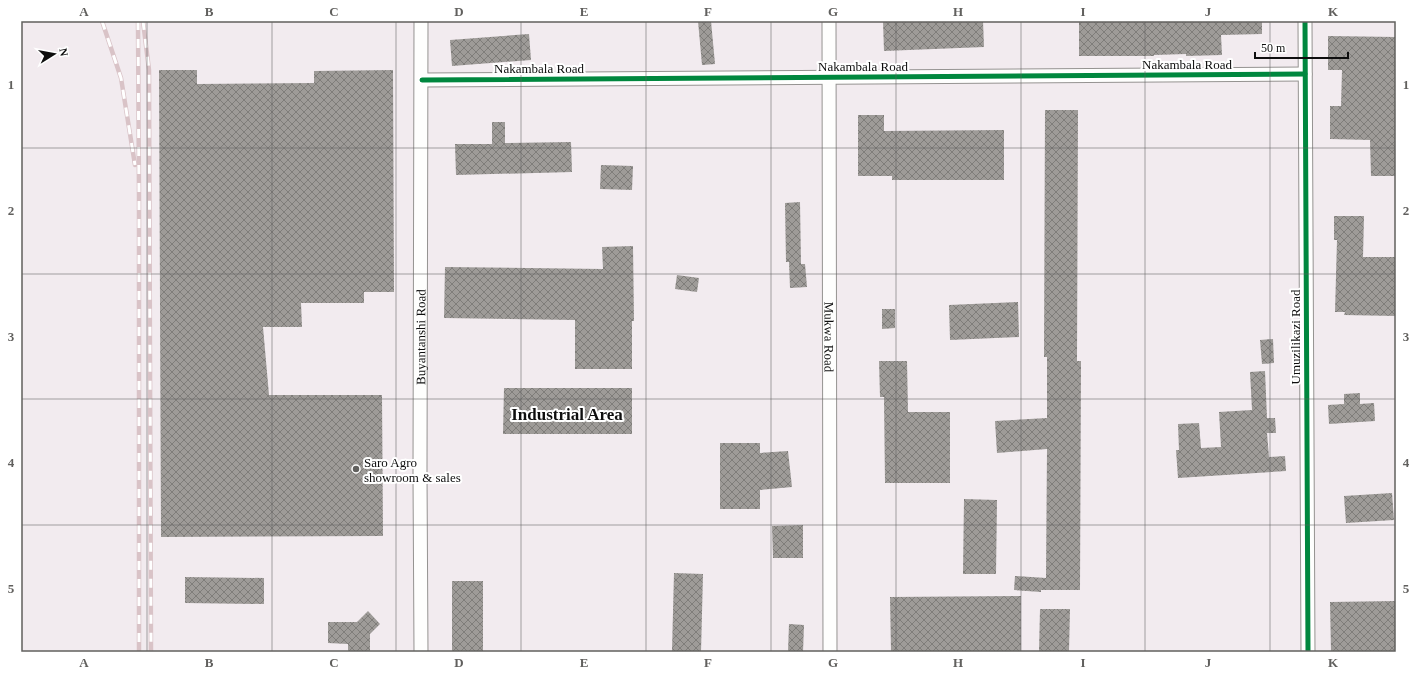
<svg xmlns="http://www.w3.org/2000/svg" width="1417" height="673" viewBox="0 0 1417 673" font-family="'Times New Roman',serif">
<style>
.industrial{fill:#f2ebef}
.building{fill:url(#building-cross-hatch)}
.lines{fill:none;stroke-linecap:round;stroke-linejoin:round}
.minor-casing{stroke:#959391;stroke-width:15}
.minor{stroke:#fefefd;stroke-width:13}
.rail-casing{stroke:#d9c3c7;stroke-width:4.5}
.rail{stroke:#fff;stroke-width:3;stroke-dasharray:9;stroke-linecap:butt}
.cycleway-casing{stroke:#fff;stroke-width:8}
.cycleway{stroke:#00873e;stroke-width:5}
.grid{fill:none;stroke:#61605e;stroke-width:1;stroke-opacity:0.55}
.poi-dot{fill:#61605e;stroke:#fff;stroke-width:1.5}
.labels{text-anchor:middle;stroke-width:4;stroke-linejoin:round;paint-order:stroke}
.street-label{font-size:13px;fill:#0e0e0e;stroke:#fff}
.poi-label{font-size:13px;fill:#0e0e0e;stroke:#fff;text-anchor:start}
.district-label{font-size:17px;font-weight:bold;fill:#0e0e0e;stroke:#fff}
.neatline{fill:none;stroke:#61605e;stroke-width:1.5}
.grid-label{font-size:13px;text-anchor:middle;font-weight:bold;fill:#61605e}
</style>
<defs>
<pattern id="building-cross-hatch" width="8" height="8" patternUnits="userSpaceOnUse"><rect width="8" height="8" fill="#9e9b98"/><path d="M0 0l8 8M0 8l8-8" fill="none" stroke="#7f7d7a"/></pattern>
</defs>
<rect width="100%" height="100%" fill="#fbf8f2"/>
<!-- industrial -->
<rect class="industrial" x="21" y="21" width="1375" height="631"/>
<!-- building -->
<g class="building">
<polygon points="698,21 711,21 715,64 702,65"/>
<polygon points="883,21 983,21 984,47 884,51"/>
<polygon points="1079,21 1262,21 1262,34 1221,35 1222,55 1186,56 1186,54 1154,55 1154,56 1079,56"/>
<polygon points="529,34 531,60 452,66 450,40"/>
<polygon points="1328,36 1396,37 1396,176 1371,176 1370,140 1330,139 1330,106 1341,106 1342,70 1328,70"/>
<polygon points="159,70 197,70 197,84 314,83 314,71 393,70 394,292 364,292 364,303 301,303 302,327 263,327 269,395 382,395 383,536 161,537"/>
<polygon points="1045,110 1078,110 1077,361 1081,361 1080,590 1041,590 1041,592 1014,590 1015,576 1046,578 1047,449 997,453 995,421 1047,418 1047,357 1044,357"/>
<polygon points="858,115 884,115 884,131 1004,130 1004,180 892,180 892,176 858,176"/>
<polygon points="492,122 505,122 505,143 571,142 572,172 456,175 455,144 492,144"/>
<polygon points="601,165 633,166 632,190 600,189"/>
<polygon points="800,202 801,264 805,264 807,287 790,288 789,262 786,262 785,203"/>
<polygon points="1334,216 1364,216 1363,257 1396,257 1396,316 1344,315 1345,312 1335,312 1337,240 1334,240"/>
<polygon points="633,246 634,321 632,321 632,369 575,369 575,320 444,318 445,267 603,269 602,247"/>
<polygon points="677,275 699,278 697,292 675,289"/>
<polygon points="1018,302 1019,337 950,340 949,305"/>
<polygon points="882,309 895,309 895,328 882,329"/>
<polygon points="1273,339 1274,363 1262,364 1260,340"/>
<polygon points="879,361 907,361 908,412 950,412 950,483 885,483 884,397 880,397"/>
<polygon points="1265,371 1267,418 1275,418 1276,433 1267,433 1269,457 1285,456 1286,471 1178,478 1176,450 1179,450 1178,424 1199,423 1201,448 1221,447 1219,412 1252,410 1250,372"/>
<polygon points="504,388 632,388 632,434 503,434"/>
<polygon points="1360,393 1360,404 1374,403 1375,421 1329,424 1328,405 1344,404 1344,394"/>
<polygon points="720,443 760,443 760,453 788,451 792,487 760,490 760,509 720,509"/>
<polygon points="1392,493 1394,520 1346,523 1344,496"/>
<polygon points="964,499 997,500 996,574 963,574"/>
<polygon points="803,525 803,558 773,558 772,526"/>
<polygon points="674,573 703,574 701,652 672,651"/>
<polygon points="185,577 264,578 264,604 185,603"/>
<rect x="452" y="581" width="31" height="71"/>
<polygon points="1021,596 1021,652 891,652 890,597"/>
<polygon points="1396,601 1396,652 1331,652 1330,602"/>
<polygon points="1040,609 1070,609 1069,652 1039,652"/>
<polygon points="368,611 380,624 370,634 370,652 348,652 348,644 328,643 328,622 357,622"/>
<polygon points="789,624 804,625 803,652 788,652"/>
</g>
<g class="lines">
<defs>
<g id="minor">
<path id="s1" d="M 829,21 L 830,652"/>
<polyline points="1305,21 1308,652"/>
<polyline points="422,80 1305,74"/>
<path id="s2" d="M 421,652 L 420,474 L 421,21"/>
</g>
</defs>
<!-- minor casing -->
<use href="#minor" class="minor-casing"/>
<!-- minor -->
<use href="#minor" class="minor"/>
<defs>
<g id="rail">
<polyline points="102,21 121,78 135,165"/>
<polyline points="138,21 139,195 139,652"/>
<polyline points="143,21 149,70 151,652"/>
</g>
</defs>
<!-- rail casing -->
<use href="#rail" class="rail-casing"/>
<!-- rail -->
<use href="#rail" class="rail"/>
<defs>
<g id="cycleway">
<polyline points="1305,21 1308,652"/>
<polyline points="422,80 1305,74"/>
</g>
</defs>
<!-- cycleway casing -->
<use href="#cycleway" class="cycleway-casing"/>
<!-- cycleway -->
<use href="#cycleway" class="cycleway"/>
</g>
<!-- grid -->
<path class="grid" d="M 147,21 L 147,652M 272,21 L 272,652M 396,21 L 396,652M 521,21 L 521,652M 646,21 L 646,652M 771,21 L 771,652M 896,21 L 896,652M 1021,21 L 1021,652M 1145,21 L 1145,652M 1270,21 L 1270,652M 21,148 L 1396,148M 21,274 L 1396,274M 21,399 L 1396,399M 21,525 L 1396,525"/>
<!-- markers -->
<circle class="poi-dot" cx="356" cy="469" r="4"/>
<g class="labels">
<!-- street labels -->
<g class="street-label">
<text x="1187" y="69">Nakambala Road</text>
<text x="863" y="71">Nakambala Road</text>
<text x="539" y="73">Nakambala Road</text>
<text dy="5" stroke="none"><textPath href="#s1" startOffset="316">Mukwa Road</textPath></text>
<text dy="5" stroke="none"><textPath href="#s2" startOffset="315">Buyantanshi Road</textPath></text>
<text transform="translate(1295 337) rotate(-90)" y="5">Umuzilikazi Road</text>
</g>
<!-- poi labels -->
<g class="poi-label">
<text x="364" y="467">Saro Agro<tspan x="364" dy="15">showroom &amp; sales</tspan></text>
</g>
<!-- district labels -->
<g class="district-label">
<text x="567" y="420">Industrial Area</text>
</g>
</g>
<!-- border -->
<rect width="1417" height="673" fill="none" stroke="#ffffff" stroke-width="44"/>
<!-- north arrow -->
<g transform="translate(54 54) rotate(79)" stroke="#ffffff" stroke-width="3" paint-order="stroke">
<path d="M0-3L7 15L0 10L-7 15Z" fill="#0e0e0e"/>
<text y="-6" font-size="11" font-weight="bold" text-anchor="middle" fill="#0e0e0e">N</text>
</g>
<!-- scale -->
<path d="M1255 52v6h93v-6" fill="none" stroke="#0e0e0e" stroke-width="2"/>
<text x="1261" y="52" font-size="12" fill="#0e0e0e" stroke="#ffffff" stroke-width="3" paint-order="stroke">50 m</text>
<rect x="22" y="22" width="1373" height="629" class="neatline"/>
<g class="grid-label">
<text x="84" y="16">A</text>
<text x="209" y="16">B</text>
<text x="334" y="16">C</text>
<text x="459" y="16">D</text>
<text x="584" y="16">E</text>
<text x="708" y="16">F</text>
<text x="833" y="16">G</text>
<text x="958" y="16">H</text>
<text x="1083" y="16">I</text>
<text x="1208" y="16">J</text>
<text x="1333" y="16">K</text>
<text x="11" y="89">1</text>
<text x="1406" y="89">1</text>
<text x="11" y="215">2</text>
<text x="1406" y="215">2</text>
<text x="11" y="341">3</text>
<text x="1406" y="341">3</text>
<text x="11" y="467">4</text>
<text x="1406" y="467">4</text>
<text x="11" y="593">5</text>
<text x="1406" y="593">5</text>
<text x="84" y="667">A</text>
<text x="209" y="667">B</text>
<text x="334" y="667">C</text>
<text x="459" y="667">D</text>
<text x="584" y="667">E</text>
<text x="708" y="667">F</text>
<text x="833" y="667">G</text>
<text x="958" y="667">H</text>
<text x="1083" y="667">I</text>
<text x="1208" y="667">J</text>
<text x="1333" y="667">K</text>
</g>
</svg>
